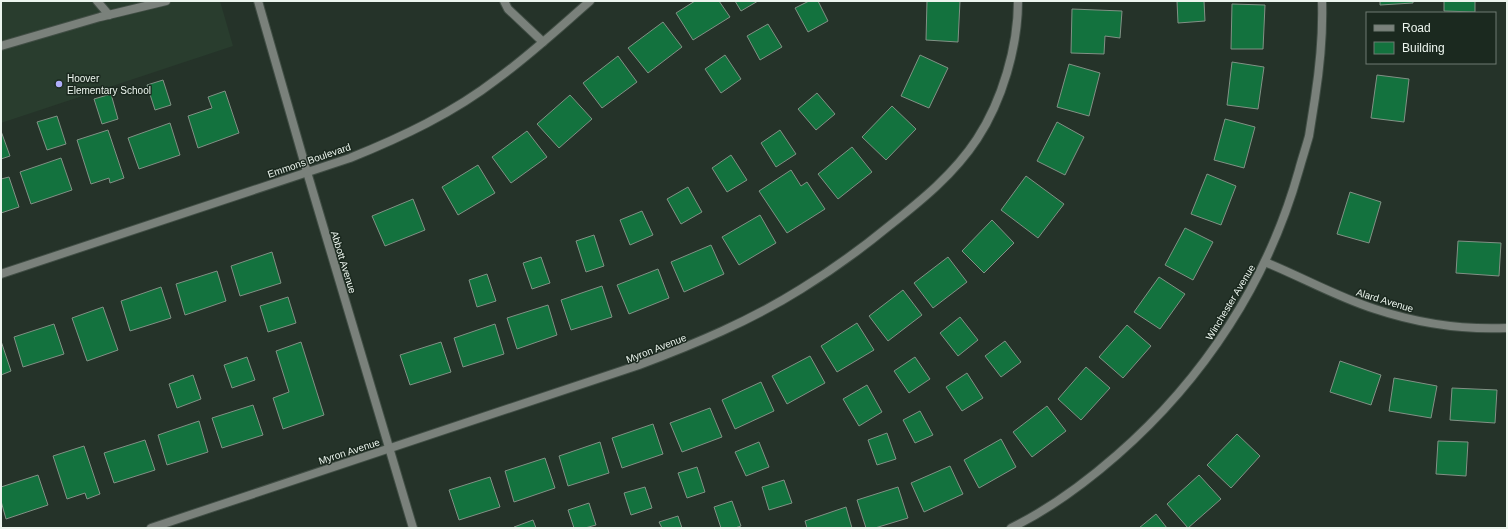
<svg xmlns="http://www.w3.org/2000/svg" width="1508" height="529" viewBox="0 0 1508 529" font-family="Arial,sans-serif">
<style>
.built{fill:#293d2e}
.building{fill:#13723e;stroke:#819185}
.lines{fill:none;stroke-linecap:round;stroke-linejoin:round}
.service-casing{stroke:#414e45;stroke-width:10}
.minor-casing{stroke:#414e45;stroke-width:10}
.tertiary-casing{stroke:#414e45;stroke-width:10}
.service{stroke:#7a817b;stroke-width:8}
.minor{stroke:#7a817b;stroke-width:8}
.tertiary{stroke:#7a817b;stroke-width:8}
.poi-dot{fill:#b0aefa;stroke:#1b291f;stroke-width:1.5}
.labels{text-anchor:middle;stroke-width:3;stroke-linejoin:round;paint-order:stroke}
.poi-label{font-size:10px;fill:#ecf5ee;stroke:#1b291f;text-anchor:start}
.street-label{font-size:10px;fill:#ecf5ee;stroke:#1b291f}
</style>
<rect width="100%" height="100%" fill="#253329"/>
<!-- built -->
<polygon class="built" points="1,1 220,1 233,46 1,123"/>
<!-- building -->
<g class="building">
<polygon points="695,1 719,1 730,17 693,40 676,13"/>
<polygon points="735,1 758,1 741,11"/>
<polygon points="809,1 818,1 828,21 808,32 795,8"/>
<polygon points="927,1 960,1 958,42 926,40"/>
<polygon points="1177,1 1204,1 1205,21 1178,23"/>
<polygon points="1380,1 1413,1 1413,3 1380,5"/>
<polygon points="1444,1 1475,1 1475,12 1444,11"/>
<polygon points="1232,4 1265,5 1263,49 1231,49"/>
<polygon points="1072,9 1122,11 1120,38 1105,36 1104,54 1071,53"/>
<polygon points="663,22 682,47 648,73 628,48"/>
<polygon points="768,24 782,47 760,60 747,36"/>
<polygon points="725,55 741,79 721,93 705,69"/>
<polygon points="920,55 948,68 929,108 901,96"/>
<polygon points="618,56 637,82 602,108 583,83"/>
<polygon points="1232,62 1264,67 1258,109 1227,105"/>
<polygon points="1069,64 1100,73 1089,116 1057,107"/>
<polygon points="1377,75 1409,79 1404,122 1371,118"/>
<polygon points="163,80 171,105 155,110 147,85"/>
<polygon points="225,91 239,133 198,148 188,116 212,108 208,97"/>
<polygon points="817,93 835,114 816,130 798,109"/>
<polygon points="111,94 118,119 102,124 94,99"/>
<polygon points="570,95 592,119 559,148 537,124"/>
<polygon points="892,106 916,129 886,160 862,137"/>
<polygon points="57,116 66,144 47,150 37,122"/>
<polygon points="1225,119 1255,127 1244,168 1214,160"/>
<polygon points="1057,122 1084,137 1065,175 1037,161"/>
<polygon points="170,123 180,155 139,169 128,138"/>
<polygon points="108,130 124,178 110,183 109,178 91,184 77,140"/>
<polygon points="780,130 796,154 776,167 761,143"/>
<polygon points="1,131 10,156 1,159"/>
<polygon points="527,131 547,157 511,183 492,157"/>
<polygon points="852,147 872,172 838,199 818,174"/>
<polygon points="731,155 747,180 727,192 712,168"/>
<polygon points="61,158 72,190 31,204 20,172"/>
<polygon points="478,165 495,193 458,215 442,187"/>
<polygon points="791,170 801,186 807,182 825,209 787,233 759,191"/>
<polygon points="1207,174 1236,186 1221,225 1191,214"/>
<polygon points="1026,176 1064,204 1038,238 1001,210"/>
<polygon points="9,177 19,207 1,213 1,179"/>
<polygon points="688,187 702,212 681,224 667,199"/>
<polygon points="1350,192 1381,202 1369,243 1337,234"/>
<polygon points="413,199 425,230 385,246 372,216"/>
<polygon points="642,211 653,235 630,245 620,220"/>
<polygon points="760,215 776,243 739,265 722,237"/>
<polygon points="992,220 1014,243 984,273 962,251"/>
<polygon points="1185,228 1213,242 1193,280 1165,265"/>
<polygon points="594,235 604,266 586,272 576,241"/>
<polygon points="1458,241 1501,243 1499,276 1456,273"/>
<polygon points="711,245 724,274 684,292 671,262"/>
<polygon points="272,252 281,283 240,296 231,266"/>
<polygon points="541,257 550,283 532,289 523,263"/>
<polygon points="948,257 967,282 933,308 914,283"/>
<polygon points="658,269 669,298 629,314 617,285"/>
<polygon points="217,271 226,301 185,315 176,284"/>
<polygon points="487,274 496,301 477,307 469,280"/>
<polygon points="1159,277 1185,294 1160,329 1134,312"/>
<polygon points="602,286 612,317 571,330 561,300"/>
<polygon points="161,287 171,318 130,331 121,301"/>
<polygon points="903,290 922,315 888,341 869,316"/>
<polygon points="288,297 296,323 268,332 260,306"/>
<polygon points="548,305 557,335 517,349 507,318"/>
<polygon points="103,307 118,350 87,361 72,318"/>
<polygon points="960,317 978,340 958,356 940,333"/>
<polygon points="857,323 874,350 837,372 821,346"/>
<polygon points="54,324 64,354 23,367 14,337"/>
<polygon points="495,324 504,354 463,367 454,338"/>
<polygon points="1127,325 1151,346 1123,378 1099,357"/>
<polygon points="1,341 11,371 1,375"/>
<polygon points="1005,341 1021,362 1001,377 985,356"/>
<polygon points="301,342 324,415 283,429 273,398 289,392 276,351"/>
<polygon points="441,342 451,372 410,385 400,355"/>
<polygon points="810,356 825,383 787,404 772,376"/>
<polygon points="247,357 255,380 232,388 224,365"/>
<polygon points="915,357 930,379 909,393 894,371"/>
<polygon points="1340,361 1381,375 1371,405 1330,392"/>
<polygon points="1086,367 1110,388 1081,420 1058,399"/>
<polygon points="967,373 983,398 962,411 946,387"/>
<polygon points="193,375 201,399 177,408 169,384"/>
<polygon points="1394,378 1437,386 1431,418 1389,411"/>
<polygon points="761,382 774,411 735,429 722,400"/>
<polygon points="867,385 882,412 859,426 843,399"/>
<polygon points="1452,388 1497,390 1495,423 1450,420"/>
<polygon points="253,405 263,435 222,448 212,418"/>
<polygon points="1047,406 1066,431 1032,457 1013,432"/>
<polygon points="710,408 722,437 682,452 670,423"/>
<polygon points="920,411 933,435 915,443 903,420"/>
<polygon points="199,421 208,452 167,465 158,435"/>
<polygon points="653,424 663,454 622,468 612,438"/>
<polygon points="887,433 896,459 877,465 868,440"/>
<polygon points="1237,434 1260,456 1231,488 1207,465"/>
<polygon points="1001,439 1016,467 979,488 964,460"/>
<polygon points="145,440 155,470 114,483 104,453"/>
<polygon points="1438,441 1468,442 1466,476 1436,474"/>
<polygon points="600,442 609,473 568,486 559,456"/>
<polygon points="759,442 769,467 746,476 735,452"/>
<polygon points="84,446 100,494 87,499 85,493 67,499 53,456"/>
<polygon points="545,458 555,488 514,502 505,471"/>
<polygon points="950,466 963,494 924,512 911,483"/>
<polygon points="697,467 705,492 687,498 678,473"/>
<polygon points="38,475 48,505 6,519 1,501 1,487"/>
<polygon points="1199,475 1221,499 1188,528 1167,504"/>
<polygon points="490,477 500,507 459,520 449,490"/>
<polygon points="784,480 792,503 769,510 762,487"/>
<polygon points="645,487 652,508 631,515 624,493"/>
<polygon points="898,487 908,518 875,528 866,528 857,500"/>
<polygon points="732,501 741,526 735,528 721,528 714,507"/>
<polygon points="589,503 596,525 585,528 574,528 568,510"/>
<polygon points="846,507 852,528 807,528 805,521"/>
<polygon points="1156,514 1167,528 1139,528"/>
<polygon points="678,516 682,528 662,528 659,522"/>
<polygon points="533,520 536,528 515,528 514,527"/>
</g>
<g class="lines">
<defs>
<g id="service">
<polyline points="97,1 109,15"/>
<polyline points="504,1 508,9 543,42"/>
<polyline points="1,46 100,17 166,1"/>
</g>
<g id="minor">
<polyline points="258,1 307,172 413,528"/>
<path d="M 1265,262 C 1302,277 1337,297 1375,309 C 1417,323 1462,330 1507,328"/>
<path d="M 151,528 L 639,365 C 695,344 750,321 801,289 C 832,270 861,249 889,226 C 922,200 954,174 977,139 C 1002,101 1018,47 1018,1"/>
<path d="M 1011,528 C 1050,509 1085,483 1117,455 C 1204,379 1268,281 1299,170 C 1302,159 1306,147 1309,136 C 1311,123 1313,110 1315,98 C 1320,66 1323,33 1322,1"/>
</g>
<path id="tertiary" d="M 1,274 L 350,158 C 402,137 453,113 497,79 C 530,55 559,28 590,1"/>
</defs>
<!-- service casing -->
<use href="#service" class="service-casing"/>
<!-- minor casing -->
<use href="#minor" class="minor-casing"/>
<!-- tertiary casing -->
<use href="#tertiary" class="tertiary-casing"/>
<!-- service -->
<use href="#service" class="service"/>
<!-- minor -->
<use href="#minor" class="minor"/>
<!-- tertiary -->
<use href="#tertiary" class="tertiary"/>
</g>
<!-- markers -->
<circle class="poi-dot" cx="59" cy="84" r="4"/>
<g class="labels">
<!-- poi labels -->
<g class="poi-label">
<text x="67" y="82">Hoover<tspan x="67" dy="12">Elementary School</tspan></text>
</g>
<!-- street labels -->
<g class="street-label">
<text transform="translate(309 160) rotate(-19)" y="4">Emmons Boulevard</text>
<text transform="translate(344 262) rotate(73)" y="4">Abbott Avenue</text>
<text transform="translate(1385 300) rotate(17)" y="4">Alard Avenue</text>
<text transform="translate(1230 302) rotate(-59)" y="4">Winchester Avenue</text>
<text transform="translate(656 348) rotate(-21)" y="4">Myron Avenue</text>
<text transform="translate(349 451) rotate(-18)" y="4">Myron Avenue</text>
</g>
</g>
<!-- border -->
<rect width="1508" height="529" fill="none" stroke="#ecf5ee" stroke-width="4"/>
<!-- legend -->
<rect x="1366" y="12" width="130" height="52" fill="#1b291f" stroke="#6f7b72"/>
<rect x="1374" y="25" width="20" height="6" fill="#7a817b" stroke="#6f7b72"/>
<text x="1402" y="32" font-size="12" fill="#ecf5ee">Road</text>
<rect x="1374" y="42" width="20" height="12" fill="#13723e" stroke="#6f7b72"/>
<text x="1402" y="52" font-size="12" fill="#ecf5ee">Building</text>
</svg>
